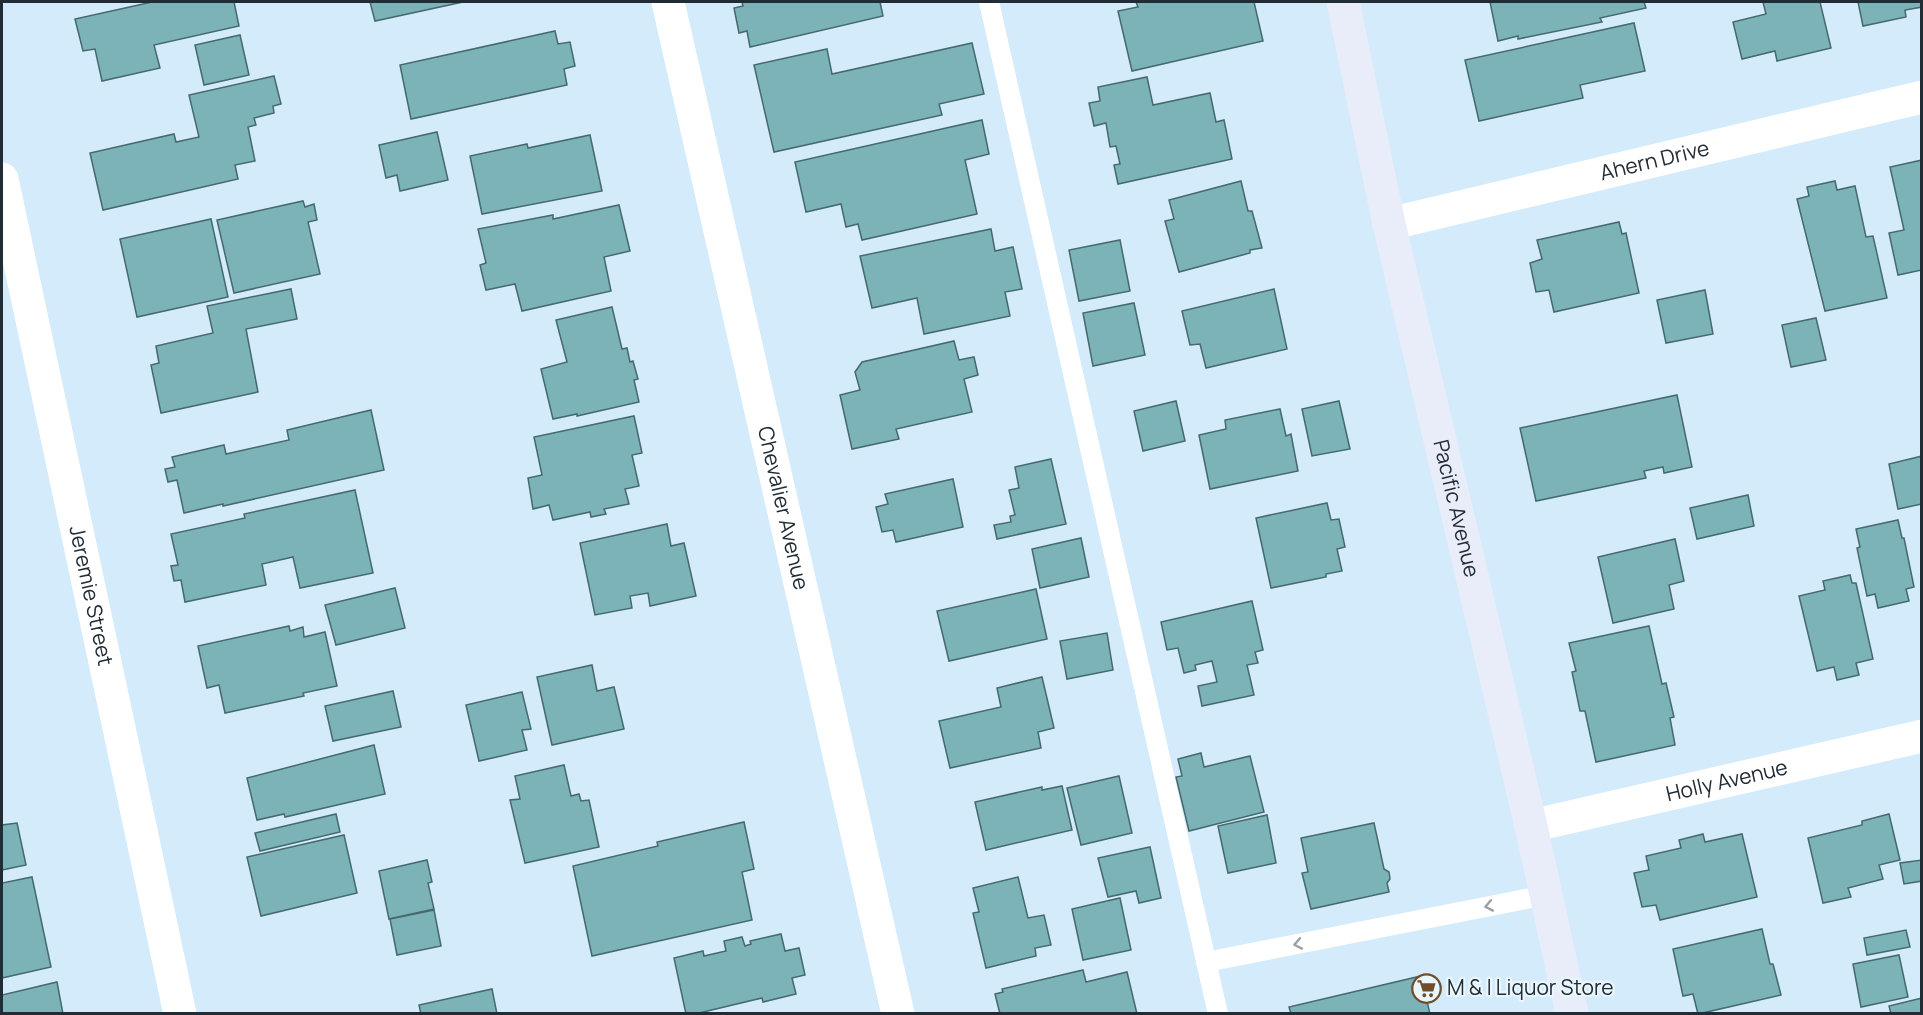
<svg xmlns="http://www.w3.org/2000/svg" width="1923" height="1015" viewBox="0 0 1923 1015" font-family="Manrope,sans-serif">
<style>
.building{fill:#7cb3b9;stroke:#456a6d;stroke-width:1.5}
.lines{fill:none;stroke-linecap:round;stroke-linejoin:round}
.lane{stroke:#fff;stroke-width:20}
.street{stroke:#fff;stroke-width:33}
.secondary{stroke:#e9edf9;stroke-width:33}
.oneway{stroke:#9ba0a4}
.labels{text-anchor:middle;stroke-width:4.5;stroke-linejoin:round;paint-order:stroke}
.street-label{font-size:21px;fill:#212c34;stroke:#eaf6fe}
.poi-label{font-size:21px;fill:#212c34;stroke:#eaf6fe;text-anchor:start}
</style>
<rect width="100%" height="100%" fill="#d3ebfb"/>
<!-- building -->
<g class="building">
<polygon points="152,2 234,2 239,26 154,45 160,68 102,81 95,49 83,51 75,19"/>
<polygon points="370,2 463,2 375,21"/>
<polygon points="742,2 880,2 883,16 750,47 747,31 739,33 734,8 743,6"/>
<polygon points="1136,2 1254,2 1263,41 1132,71 1118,11 1138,7"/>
<polygon points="1490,2 1644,2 1646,8 1600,18 1602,22 1518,39 1518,36 1498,41"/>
<polygon points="1763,2 1820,2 1831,48 1777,61 1775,51 1742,59 1733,22 1766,14"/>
<polygon points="1858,2 1922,2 1922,7 1905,10 1906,17 1863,26"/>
<polygon points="1634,23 1645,71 1580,85 1583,98 1479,121 1465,60"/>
<polygon points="555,31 558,44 570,42 575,66 564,69 567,85 411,119 400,65"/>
<polygon points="240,35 249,75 204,85 195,45"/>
<polygon points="972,43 984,94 939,104 942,115 774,152 754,65 827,49 832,74"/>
<polygon points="274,76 281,104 273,106 274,113 254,118 256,125 248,127 255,161 235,165 238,179 103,210 90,153 174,134 176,142 199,137 189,95"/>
<polygon points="1147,77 1153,105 1210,93 1216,122 1224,120 1232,159 1118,184 1114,165 1120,164 1116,146 1110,147 1106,123 1094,126 1089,103 1100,101 1098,87"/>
<polygon points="982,120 989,154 965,160 977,214 862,240 858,224 846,227 841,204 806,212 795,162"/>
<polygon points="437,132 448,180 400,191 397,175 386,178 379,145"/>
<polygon points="590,135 602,191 482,214 470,156 527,144 528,148"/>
<polygon points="1922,160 1922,270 1898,275 1889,233 1904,230 1890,167"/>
<polygon points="1241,181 1248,211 1252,211 1262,248 1250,250 1250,253 1179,272 1165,221 1174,219 1169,200"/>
<polygon points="1835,181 1837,190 1855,186 1866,237 1873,236 1887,298 1825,311 1797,199 1809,196 1807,187"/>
<polygon points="303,201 305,207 314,204 317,220 308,222 320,274 234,293 217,220"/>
<polygon points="619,205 630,251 604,257 611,291 522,311 515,284 486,290 480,265 486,263 478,229 553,215 553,219"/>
<polygon points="211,219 228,297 137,317 120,239"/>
<polygon points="1619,222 1622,234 1626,233 1639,293 1554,312 1549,290 1536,292 1530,263 1542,259 1537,240"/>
<polygon points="991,229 995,251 1013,247 1022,289 1005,292 1010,316 924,334 917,298 872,308 860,256"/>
<polygon points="1120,240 1130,291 1079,301 1069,250"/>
<polygon points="291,289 297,319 246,329 258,392 161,413 151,365 159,363 156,346 213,333 207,306"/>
<polygon points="1274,289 1287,349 1206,368 1200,344 1190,345 1182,311"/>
<polygon points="1705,290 1713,334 1666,343 1657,300"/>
<polygon points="1134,303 1145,355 1093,366 1083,313"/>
<polygon points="612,307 622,349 627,348 630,362 633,361 638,379 634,380 639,402 577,416 577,414 553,419 541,369 567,362 556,320"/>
<polygon points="1816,318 1826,360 1791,367 1782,325"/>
<polygon points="954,341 959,360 974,357 978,375 964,379 972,412 896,429 899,439 852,449 840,395 860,390 855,372 862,362"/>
<polygon points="1677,395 1692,467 1664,473 1663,467 1644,471 1646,478 1536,501 1520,428"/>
<polygon points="1176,401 1185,441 1143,451 1134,411"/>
<polygon points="1339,401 1350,449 1312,456 1302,409"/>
<polygon points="1280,409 1286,436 1291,434 1298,471 1210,489 1199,435 1226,429 1225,420"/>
<polygon points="371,410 384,470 223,506 223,504 184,513 177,480 168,482 165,469 175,467 172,457 224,445 226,454 289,440 287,430"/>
<polygon points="634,416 642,453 632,455 639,486 625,489 629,504 604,509 606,514 591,517 590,512 553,520 549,505 533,509 528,478 542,475 534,437"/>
<polygon points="1922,456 1922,504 1898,509 1889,464"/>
<polygon points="1051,459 1066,524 997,539 994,525 1011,522 1010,516 1015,515 1009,490 1019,488 1015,467"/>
<polygon points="953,479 963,527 896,542 893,530 882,532 876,507 888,504 885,494"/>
<polygon points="355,490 373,573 300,588 293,557 262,564 266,585 185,602 181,580 174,581 171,566 178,565 171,534 245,518 244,514"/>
<polygon points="1748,495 1754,526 1697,539 1690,508"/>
<polygon points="1327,503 1331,520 1339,519 1345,547 1337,549 1342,571 1326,574 1326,577 1271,588 1256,518"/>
<polygon points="1898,520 1902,538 1904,538 1914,587 1906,589 1909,601 1878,608 1875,594 1867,596 1857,548 1860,547 1856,529"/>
<polygon points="667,524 671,546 684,543 696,596 650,606 648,593 630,596 632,608 595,615 580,543"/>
<polygon points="1081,538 1089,577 1040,588 1032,549"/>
<polygon points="1675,539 1684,581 1669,585 1674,609 1613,623 1598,557"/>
<polygon points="1850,575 1852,583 1856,583 1873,659 1856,663 1859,675 1837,680 1834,667 1817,671 1799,596 1825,590 1823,581"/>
<polygon points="395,588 405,628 336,645 325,605"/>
<polygon points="1036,589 1047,639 949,661 937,611"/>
<polygon points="1252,601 1263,650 1255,652 1258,663 1247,665 1254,695 1202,706 1198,686 1217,682 1212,661 1195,665 1196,670 1184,673 1178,648 1167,650 1161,622"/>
<polygon points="289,626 290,631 303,627 304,637 325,632 337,686 303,693 304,696 225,713 219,685 207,688 198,646"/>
<polygon points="1649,626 1662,684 1666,683 1674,717 1670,718 1675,745 1596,762 1585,711 1580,711 1572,672 1576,671 1569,643"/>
<polygon points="1107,633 1113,670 1067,679 1060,641"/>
<polygon points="592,665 597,691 614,687 624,729 552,745 537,677"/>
<polygon points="1042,677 1054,728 1038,732 1041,748 950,768 939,721 1001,707 997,688"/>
<polygon points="393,691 401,727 333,741 325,706"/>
<polygon points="522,692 531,729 522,730 527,750 479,761 466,705"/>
<polygon points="374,745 385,794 285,817 284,814 257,820 247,778"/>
<polygon points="1201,753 1204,767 1250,756 1264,812 1189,831 1176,777 1182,776 1178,759"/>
<polygon points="564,765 571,796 579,794 581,801 589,800 599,847 525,863 510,800 520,799 515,776"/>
<polygon points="1119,776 1132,833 1081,845 1067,788"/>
<polygon points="1062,786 1072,830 986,850 975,802 1042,787 1042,790"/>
<polygon points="336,814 340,832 260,851 255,833"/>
<polygon points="1889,814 1900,860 1879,865 1883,879 1848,888 1851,897 1823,903 1808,838 1862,825 1862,821"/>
<polygon points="1267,815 1276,863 1228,873 1218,826"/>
<polygon points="744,822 754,869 742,872 752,920 592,956 573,866 658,846 657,842"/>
<polygon points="17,823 26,865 2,870 2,825"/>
<polygon points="1374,823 1384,869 1389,872 1390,879 1387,883 1389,892 1311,909 1302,873 1308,872 1301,838"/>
<polygon points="1703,834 1705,842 1742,834 1757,897 1660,920 1656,905 1642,907 1634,873 1649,870 1646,856 1681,848 1679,840"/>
<polygon points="344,835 357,893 261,916 247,857"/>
<polygon points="1150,847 1161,898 1139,903 1136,891 1108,897 1098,858"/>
<polygon points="427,860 432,882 428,883 434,909 389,919 379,871"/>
<polygon points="1922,860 1922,881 1904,884 1900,863"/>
<polygon points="32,877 51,967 2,978 2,883"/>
<polygon points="1018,877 1028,918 1044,915 1051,945 1035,948 1036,956 986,968 973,913 979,912 973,888"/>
<polygon points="1120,898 1131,950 1083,960 1072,909"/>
<polygon points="434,910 441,946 397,955 390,919"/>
<polygon points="1762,929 1770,964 1773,964 1781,995 1698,1014 1693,994 1683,996 1673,949"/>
<polygon points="1906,930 1910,947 1867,955 1864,938"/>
<polygon points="781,934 785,951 799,948 805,975 792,978 796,994 763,1002 762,998 695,1014 686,1014 674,958 703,951 704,956 726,951 724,941 742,937 745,946 751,944 750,941"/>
<polygon points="1899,955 1908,997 1861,1007 1853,964"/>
<polygon points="1083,970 1086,982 1127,972 1137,1014 1000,1014 995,994 1003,992 1002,989"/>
<polygon points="1421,976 1430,1014 1291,1014 1289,1007"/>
<polygon points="57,982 63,1014 2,1014 2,995"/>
<polygon points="492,989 497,1014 421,1014 419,1005"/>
<polygon points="1922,998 1922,1014 1891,1014 1889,1006"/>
</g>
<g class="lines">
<!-- lane -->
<g class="lane">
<polyline points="989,2 1218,1014"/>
<polyline points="1206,962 1546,895"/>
</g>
<!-- street -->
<g class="street">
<path id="s1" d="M 668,2 L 898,1014"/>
<path id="s2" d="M 2,179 L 180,1014"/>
<path id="s3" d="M 1389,224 L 1922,97"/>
<path id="s4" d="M 1531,826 L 1922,736"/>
</g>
<!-- secondary -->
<path class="secondary" id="s5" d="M 1343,2 L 1389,224 L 1531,826 L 1572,1014"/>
</g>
<!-- one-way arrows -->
<defs><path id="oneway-chevron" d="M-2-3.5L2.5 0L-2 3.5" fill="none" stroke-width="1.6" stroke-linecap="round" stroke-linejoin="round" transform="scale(1.5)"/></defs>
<g class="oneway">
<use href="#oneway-chevron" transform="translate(1489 906) rotate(169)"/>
<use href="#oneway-chevron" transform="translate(1298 944) rotate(169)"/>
</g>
<!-- icons -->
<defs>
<symbol id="supermarket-ring" viewBox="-11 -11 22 22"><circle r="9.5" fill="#eaf6fe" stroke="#724e28" stroke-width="1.5"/><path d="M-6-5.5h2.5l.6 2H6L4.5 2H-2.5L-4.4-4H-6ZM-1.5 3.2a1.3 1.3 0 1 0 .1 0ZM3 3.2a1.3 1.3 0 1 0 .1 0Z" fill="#724e28"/></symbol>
</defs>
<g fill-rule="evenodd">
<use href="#supermarket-ring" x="1410" y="972" width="33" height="33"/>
</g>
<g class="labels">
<!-- street labels -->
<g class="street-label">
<text dy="7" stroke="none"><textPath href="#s3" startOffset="273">Ahern Drive</textPath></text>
<text dy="7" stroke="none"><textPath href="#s1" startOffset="519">Chevalier Avenue</textPath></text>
<text dy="7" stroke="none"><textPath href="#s5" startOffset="519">Pacific Avenue</textPath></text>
<text dy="7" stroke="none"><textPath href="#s2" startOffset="426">Jeremie Street</textPath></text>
<text dy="7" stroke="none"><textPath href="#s4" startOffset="201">Holly Avenue</textPath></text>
</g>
<!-- poi labels -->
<g class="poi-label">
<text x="1447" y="995">M &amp; I Liquor Store</text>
</g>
</g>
<!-- border -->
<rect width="1923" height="1015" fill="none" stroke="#212c34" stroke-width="6"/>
</svg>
